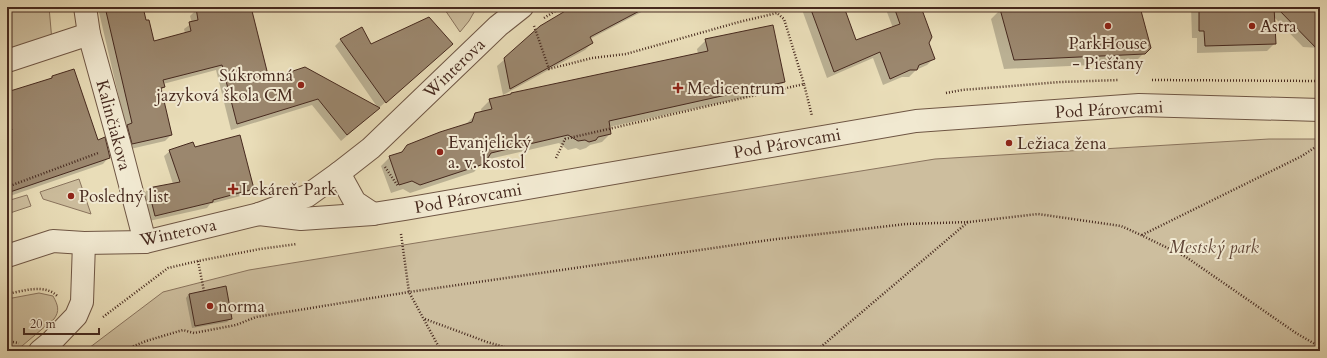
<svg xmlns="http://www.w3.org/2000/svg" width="1327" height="358" viewBox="0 0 1327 358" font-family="Cardo,serif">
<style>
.green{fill:#cdbe9e;stroke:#8a745e}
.shadow{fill:#0003}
.building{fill:#9b876e;stroke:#46291e}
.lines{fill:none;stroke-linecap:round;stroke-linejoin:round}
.minor-casing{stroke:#6f5644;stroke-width:24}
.path{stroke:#46291e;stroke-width:2.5;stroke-dasharray:1 2;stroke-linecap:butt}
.minor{stroke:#f1e9d1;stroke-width:22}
.poi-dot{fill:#8f2418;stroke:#f1e9d1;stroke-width:1.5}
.labels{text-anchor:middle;stroke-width:4;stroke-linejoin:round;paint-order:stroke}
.poi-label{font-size:17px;fill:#46291e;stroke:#f1e9d1;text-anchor:start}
.street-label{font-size:17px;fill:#46291e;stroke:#f1e9d1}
.park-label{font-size:17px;font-style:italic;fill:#614738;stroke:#f1e9d1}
</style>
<rect width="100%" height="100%" fill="#e9ddb8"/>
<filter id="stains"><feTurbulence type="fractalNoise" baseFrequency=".005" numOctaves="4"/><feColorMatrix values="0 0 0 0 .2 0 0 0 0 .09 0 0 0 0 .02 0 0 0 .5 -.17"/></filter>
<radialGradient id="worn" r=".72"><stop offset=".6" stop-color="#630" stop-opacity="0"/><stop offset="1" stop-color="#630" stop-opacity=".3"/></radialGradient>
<!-- green -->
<g class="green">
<polygon points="7,7 49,7 52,41 7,54"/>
<polygon points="443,7 477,7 469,21 460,32"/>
<polygon points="1269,139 1320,139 1320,351 85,351 163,292 249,270 935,159"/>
<polygon points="79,179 91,214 43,199 40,192"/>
<polygon points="27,195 31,206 7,214 7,201"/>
<path d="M 39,293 L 53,296 C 58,305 60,311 54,319 L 16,351 L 7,351 L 7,299 Z"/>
</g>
<!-- shadow -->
<g class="shadow">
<polygon points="99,7 142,7 153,42 185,33 184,29 192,23 190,16 197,9 250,7 268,80 378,108 335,46 341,40 370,45 445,50 341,141 312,105 231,130 216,70 163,84 164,87 161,90 171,135 165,141 126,150 126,128 98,8"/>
<polygon points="573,7 651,7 590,39 592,43 585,50 503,95 497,66 505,59"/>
<polygon points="801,7 843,7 856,41 893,28 885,7 920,7 928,43 934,58 927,65 916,70 909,77 902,77 883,85 873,58 827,78"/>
<polygon points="1003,7 1139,7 1150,47 1134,63 1004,69 991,19 1000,10 1003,10"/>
<polygon points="1191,7 1252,7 1274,10 1276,7 1320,7 1320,48 1303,47 1274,17 1275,43 1267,51 1197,53 1197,38 1192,38"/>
<polygon points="706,40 784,82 775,91 609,127 610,134 602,142 590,145 586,148 580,150 576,148 568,150 559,143 485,160 474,172 410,193 403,189 391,193 381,166 390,157 399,154 408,146 466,124 476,114 482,113 481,109 490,100 698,54 697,49"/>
<polygon points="52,77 109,157 103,164 7,197 7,93 49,80"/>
<polygon points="194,148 253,188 248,194 210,204 207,208 149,221 143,195 148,189 173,184 164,156 170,151"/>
<polygon points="189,294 230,319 227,322 192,328 186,298"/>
</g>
<!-- building -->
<g class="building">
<polygon points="105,7 143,7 146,20 149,20 154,41 191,31 189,22 198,20 196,8 251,7 269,79 305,67 380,108 347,135 318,99 237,124 222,65 163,80 165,87 161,88 172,135 132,144 127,125 132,123"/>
<polygon points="572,7 647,7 590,37 593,43 510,89 504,58 540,26"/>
<polygon points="810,7 844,7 856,40 900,24 894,7 921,7 932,37 929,43 935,59 919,65 917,70 910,70 890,79 880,52 834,72"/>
<polygon points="1012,7 1140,7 1151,48 1145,54 1014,60 1000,9 1012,9"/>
<polygon points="1224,7 1274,7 1276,44 1205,46 1204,31 1199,31 1199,9"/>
<polygon points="1276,7 1320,7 1320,52"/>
<polygon points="429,17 453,44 386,103 340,39 362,27 371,44"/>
<polygon points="773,25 785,82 609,121 611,134 598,137 596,140 589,142 585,140 578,141 568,135 491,153 484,164 420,185 412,181 399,185 389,156 402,152 407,145 440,132 472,122 475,113 492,109 489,99 511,94 511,93 708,51 705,39"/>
<polygon points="74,69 98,140 105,137 110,158 7,193 7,132 12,130 7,114 7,92 52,78 52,76"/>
<polygon points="240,135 254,189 213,200 213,202 155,216 148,188 180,182 169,150 193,142 195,147"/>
<polygon points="226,286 232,319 195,326 189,294"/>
</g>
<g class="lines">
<defs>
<g id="minor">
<polyline points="85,7 89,34 120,146 145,242"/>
<polyline points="7,61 89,34"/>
<polyline points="339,173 355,202 373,214"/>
<polyline points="259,214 301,219 373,214 405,209 916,121 1139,105 1320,110"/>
<polyline points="7,256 53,241 84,243 145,242 259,214 307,196 339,173 371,148 498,26 522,7"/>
<polyline points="40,351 51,342 76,316 82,302 84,243"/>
</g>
</defs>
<!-- minor casing -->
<use href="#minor" class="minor-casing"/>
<!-- path -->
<g class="path">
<polyline points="544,18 562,7"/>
<polyline points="534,26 549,69 592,58 626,54 739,22 777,13 784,19 804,84"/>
<polyline points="1152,80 1320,81"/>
<polyline points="946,93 962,90 1061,82 1119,80"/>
<polyline points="556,158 565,139 804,84 812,116"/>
<polyline points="385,167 398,186"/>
<polyline points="7,187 98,153"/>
<polyline points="401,234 409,292 441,351"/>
<polyline points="1142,235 1302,156 1320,144"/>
<polyline points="198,261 204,291"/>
<path d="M 7,294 C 23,291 46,283 58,297"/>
<polyline points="103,317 168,268 198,261 260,249 297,244"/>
<polyline points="425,319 487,342 518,351"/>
<polyline points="7,341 19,343"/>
<polyline points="122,351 146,341 183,330 194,333 236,325 256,317 409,292 769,240 906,224 969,222 1038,214 1121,226 1141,235 1186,257 1296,333 1320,347"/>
<polyline points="816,351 968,222"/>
</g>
<!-- minor -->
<use href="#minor" class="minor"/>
</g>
<!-- markers -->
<g class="poi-dot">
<circle cx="1108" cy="26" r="4"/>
<circle cx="1252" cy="26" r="4"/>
<circle cx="301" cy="85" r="4"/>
<path d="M676 82h4v4h4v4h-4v4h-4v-4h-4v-4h4z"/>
<circle cx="1009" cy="143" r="4"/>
<circle cx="440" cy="152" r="4"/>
<path d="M231 183h4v4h4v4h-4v4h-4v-4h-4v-4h4z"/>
<circle cx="71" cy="196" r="4"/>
<circle cx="210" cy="306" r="4"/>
</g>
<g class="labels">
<!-- poi labels -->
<g class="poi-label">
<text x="1260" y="32">Astra</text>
<text x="1108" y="49" text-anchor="middle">ParkHouse<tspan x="1108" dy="20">- Piešťany</tspan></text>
<text x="293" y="81" text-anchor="end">Súkromná<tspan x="293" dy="20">jazyková škola CM</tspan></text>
<text x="687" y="94">Medicentrum</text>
<text x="448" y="148">Evanjelický<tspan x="448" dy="20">a. v. kostol</tspan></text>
<text x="1017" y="149">Ležiaca žena</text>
<text x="241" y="195">Lekáreň Park</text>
<text x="79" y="202">Posledný list</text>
<text x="218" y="312">norma</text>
</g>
<!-- street labels -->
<g class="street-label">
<text transform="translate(454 68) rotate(-44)" y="6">Winterova</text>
<text transform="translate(1109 109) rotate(-3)" y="6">Pod Párovcami</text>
<text transform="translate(114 125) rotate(75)" y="6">Kalinčiakova</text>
<text transform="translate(787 143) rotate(-10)" y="6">Pod Párovcami</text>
<text transform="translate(468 198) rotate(-10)" y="6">Pod Párovcami</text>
<text transform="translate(178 232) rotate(-12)" y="6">Winterova</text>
</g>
<!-- park labels -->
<g class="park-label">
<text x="1214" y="253">Mestský park</text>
</g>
</g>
<!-- margin -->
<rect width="1327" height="358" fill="none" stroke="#e9ddb8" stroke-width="24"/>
<rect x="8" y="8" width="1311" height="342" fill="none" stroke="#46291e" stroke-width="2"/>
<rect x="12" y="12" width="1303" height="334" fill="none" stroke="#46291e"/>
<!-- scale -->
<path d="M24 328v6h75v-6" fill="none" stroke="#46291e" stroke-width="2"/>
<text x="30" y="328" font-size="12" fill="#46291e" stroke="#f1e9d1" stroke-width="3" paint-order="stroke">20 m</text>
<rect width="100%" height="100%" filter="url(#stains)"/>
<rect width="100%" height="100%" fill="url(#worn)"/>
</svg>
